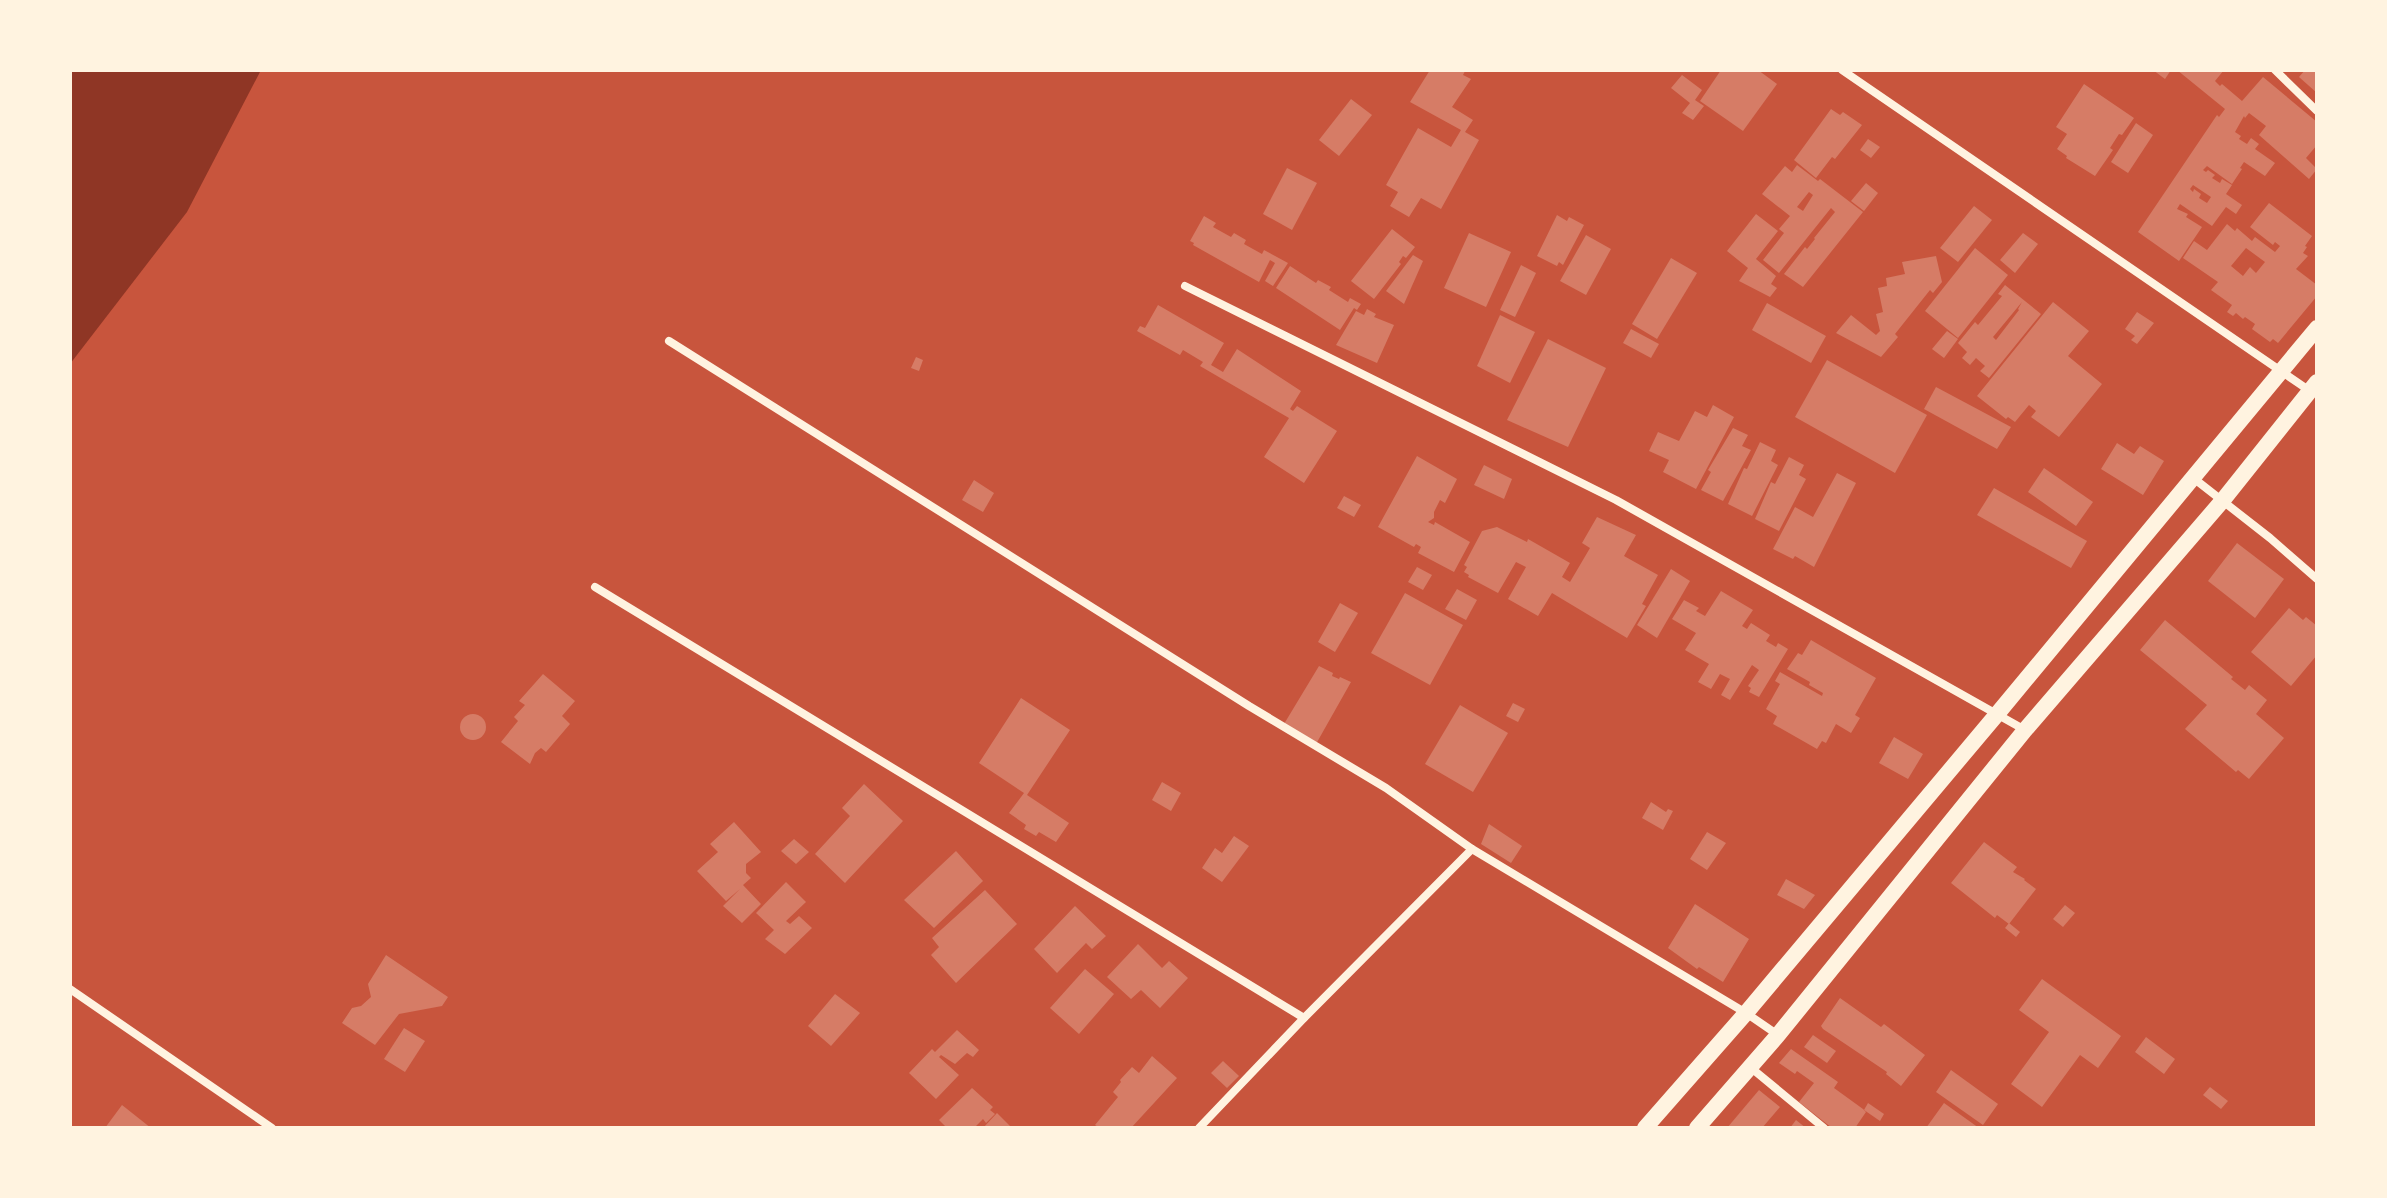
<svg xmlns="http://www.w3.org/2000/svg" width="2387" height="1198" viewBox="0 0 2387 1198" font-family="'Open Sans',sans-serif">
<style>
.water{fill:#8f3625}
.building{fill:#d67c66;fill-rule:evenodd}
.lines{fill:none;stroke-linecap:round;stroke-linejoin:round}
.minor{stroke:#fff3e0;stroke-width:8}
.secondary{stroke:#fff3e0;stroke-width:16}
</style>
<rect width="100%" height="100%" fill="#c8553d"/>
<!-- water -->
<polygon class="water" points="70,70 261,70 187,212 70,364"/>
<!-- building -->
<g class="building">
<polygon points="1430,70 1463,70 1465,71 1463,75 1471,79 1452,107 1473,120 1465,132 1479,140 1441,209 1421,198 1409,217 1390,206 1398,192 1386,185 1418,128 1451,147 1461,130 1410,102"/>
<polygon points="1721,70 1758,70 1777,84 1743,131 1700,101"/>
<polygon points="2153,70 2171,70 2165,79"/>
<path d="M 2177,70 L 2224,70 L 2215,81 L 2220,86 L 2222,84 L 2242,101 L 2263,77 L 2317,122 L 2317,145 L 2306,158 L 2317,169 L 2309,179 L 2259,135 L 2266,126 L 2249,113 L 2245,118 L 2244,116 L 2235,132 L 2241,136 L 2239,139 L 2247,144 L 2251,138 L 2259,144 L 2255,149 L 2275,163 L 2265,176 L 2244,162 L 2240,168 L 2242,169 L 2232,184 L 2207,166 L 2203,170 L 2206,172 L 2208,170 L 2215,175 L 2212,178 L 2220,183 L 2222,179 L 2232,185 L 2226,194 L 2242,205 L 2236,214 L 2226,207 L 2212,226 L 2180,204 L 2177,209 L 2188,214 L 2186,217 L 2202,227 L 2179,261 L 2138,232 L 2217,115 L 2219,117 L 2225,109 ZM 2193,185 L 2211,197 L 2207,203 L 2199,198 L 2201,194 L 2194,189 L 2193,192 L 2190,189 Z"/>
<polygon points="2305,70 2317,70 2317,93 2299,77"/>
<polygon points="1682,75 1702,90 1695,100 1704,106 1693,120 1682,113 1690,103 1671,88"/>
<polygon points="2084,84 2134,118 2122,135 2119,134 2110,148 2113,150 2095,176 2066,158 2067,156 2057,149 2067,134 2056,127"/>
<polygon points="1351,99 1372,115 1339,156 1319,140"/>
<polygon points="1831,109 1840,115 1843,112 1862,125 1835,159 1832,157 1816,178 1794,160"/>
<polygon points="2136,123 2153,135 2128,173 2111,162"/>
<polygon points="1868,139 1880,147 1871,158 1860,150"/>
<path d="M 1797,165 L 1818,181 L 1820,179 L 1863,212 L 1803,287 L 1784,274 L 1805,247 L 1807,249 L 1815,239 L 1814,238 L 1835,212 L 1831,208 L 1779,273 L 1763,260 L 1784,233 L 1779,229 L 1790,216 L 1762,194 L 1785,166 L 1792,172 ZM 1809,192 L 1813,195 L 1803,211 L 1797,207 Z"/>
<polygon points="1287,168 1317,183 1292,230 1263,214"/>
<polygon points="1866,183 1878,193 1864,211 1851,201"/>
<path d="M 2269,203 L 2312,236 L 2305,246 L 2307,247 L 2303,253 L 2308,256 L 2296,269 L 2317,285 L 2317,296 L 2278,343 L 2273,339 L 2270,342 L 2252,329 L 2255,324 L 2245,317 L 2243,319 L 2236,313 L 2233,316 L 2227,312 L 2232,305 L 2211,290 L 2218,282 L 2183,258 L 2194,241 L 2207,250 L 2227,224 L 2235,231 L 2237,228 L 2252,241 L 2255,237 L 2275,252 L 2280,246 L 2275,242 L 2273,245 L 2250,227 ZM 2246,248 L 2265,262 L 2256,273 L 2250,267 L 2243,276 L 2231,266 Z"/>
<polygon points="1974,206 1992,220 1958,262 1940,248"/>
<polygon points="1756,214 1778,231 1756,259 1776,276 1771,284 1777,288 1770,297 1739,281 1748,268 1727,251"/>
<polygon points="1557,215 1567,221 1569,217 1584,225 1563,265 1559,262 1557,266 1537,256"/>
<polygon points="1204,216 1216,223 1213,227 1231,237 1234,233 1246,240 1244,244 1262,254 1264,250 1288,263 1273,286 1265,281 1275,263 1270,260 1259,282 1193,245 1194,243 1190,241"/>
<polygon points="1392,229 1415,247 1406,258 1403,256 1399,262 1401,264 1374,299 1351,281"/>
<polygon points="1469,233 1511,252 1486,307 1444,288"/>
<polygon points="2023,233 2038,244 2015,273 2000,260"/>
<polygon points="1586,235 1611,249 1586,295 1560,281"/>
<polygon points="1975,248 2008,275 1958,338 1925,311"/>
<polygon points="1413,255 1423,261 1404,304 1386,291"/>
<polygon points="1936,256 1942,282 1933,293 1930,290 1895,334 1898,337 1881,357 1836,333 1851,315 1876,335 1880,331 1876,314 1883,312 1878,288 1887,286 1886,278 1905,274 1902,262"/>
<polygon points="1671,258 1697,273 1657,339 1632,324"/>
<polygon points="1521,265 1536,273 1515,317 1500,310"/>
<polygon points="1290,266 1316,283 1318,280 1331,287 1329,290 1348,302 1350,298 1361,304 1357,310 1354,308 1340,330 1276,288"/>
<path d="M 2005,285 L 2041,314 L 1989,378 L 1980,371 L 1985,366 L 1976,358 L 1970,365 L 1962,358 L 1967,352 L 1958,343 L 1975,322 L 1978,325 L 2002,296 L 1998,294 ZM 2022,302 L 2018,309 L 2019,310 L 1996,340 L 1993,337 Z"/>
<polygon points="2053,302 2089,331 2068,356 2102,384 2059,437 2031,417 2036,411 2029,405 2015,422 2008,417 2006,419 1977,396"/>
<polygon points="1767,303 1826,336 1811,363 1752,330"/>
<polygon points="1158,305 1224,343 1211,365 1223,372 1237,349 1301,391 1290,409 1293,411 1297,406 1337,431 1304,483 1264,457 1289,418 1200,366 1203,362 1183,350 1180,355 1137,331 1140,326 1145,328"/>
<polygon points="1367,309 1376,314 1374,317 1394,325 1377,363 1336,345 1356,311 1364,315"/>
<polygon points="2137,312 2154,323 2137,344 2131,340 2135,336 2125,329"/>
<polygon points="1500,315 1535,332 1510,383 1477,366"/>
<polygon points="1631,329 1659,344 1651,358 1623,343"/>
<polygon points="1947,331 1958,339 1944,358 1932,349"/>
<polygon points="1548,339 1606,368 1568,447 1507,420"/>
<polygon points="916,357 923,360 919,371 911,368"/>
<polygon points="1827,360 1927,415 1895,473 1795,417"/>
<polygon points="1936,387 2011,427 1997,449 1924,409"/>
<polygon points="1713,405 1734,417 1696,489 1663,472 1669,460 1649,451 1658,432 1679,441 1695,411 1707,417"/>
<polygon points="1733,428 1748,435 1742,446 1751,450 1723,501 1701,490 1711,472 1708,470"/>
<polygon points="1760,442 1776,450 1771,461 1778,465 1752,516 1728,504 1744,468 1747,469"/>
<polygon points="2117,443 2134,454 2140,446 2164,461 2143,495 2101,469"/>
<polygon points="1417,456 1457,479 1445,503 1440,500 1434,512 1434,518 1428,522 1434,525 1435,522 1470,542 1454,572 1418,553 1421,547 1416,544 1414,547 1378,527"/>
<polygon points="1789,457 1804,465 1799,475 1806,479 1779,531 1755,519 1771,482 1775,484"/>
<polygon points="1484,465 1512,479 1504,499 1474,485"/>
<polygon points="2044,468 2093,502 2076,526 2028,492"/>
<polygon points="1837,473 1856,483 1814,567 1795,556 1793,559 1773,549 1795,507 1813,517"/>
<polygon points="974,480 994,493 983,512 962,500"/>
<polygon points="1994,488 2087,541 2071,568 1977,515"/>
<polygon points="1344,496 1361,505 1354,517 1337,508"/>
<polygon points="1597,517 1636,535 1624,556 1658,575 1642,604 1646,606 1627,638 1552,593 1538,616 1508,599 1526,567 1516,562 1498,593 1468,577 1469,575 1464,572 1467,567 1464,565 1482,531 1497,527 1527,542 1528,539 1570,563 1562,577 1570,582 1590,548 1582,543"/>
<polygon points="2237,543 2284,579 2255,618 2208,581"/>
<polygon points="1417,567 1432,575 1423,590 1408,582"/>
<polygon points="1671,569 1690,581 1657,638 1637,625"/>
<polygon points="1457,589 1477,600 1466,620 1445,609"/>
<polygon points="1721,591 1753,610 1742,626 1747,629 1751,623 1770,635 1766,641 1776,647 1778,643 1788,649 1759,697 1749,692 1751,688 1748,686 1759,670 1752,665 1730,700 1721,695 1730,679 1720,674 1711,689 1698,682 1709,664 1685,650 1696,633 1672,619 1684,600 1699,608 1696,611 1705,616"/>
<polygon points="1405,593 1463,625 1430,685 1371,653"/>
<polygon points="1340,603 1358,613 1335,652 1318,642"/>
<polygon points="2289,608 2303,620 2306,617 2317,626 2317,655 2291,686 2251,652"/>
<polygon points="2165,620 2233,677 2231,679 2245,690 2249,685 2267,700 2256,714 2284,738 2249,779 2238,770 2236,772 2185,729 2207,705 2140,650"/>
<polygon points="1811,640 1876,678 1855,715 1860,718 1851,733 1836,724 1826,743 1822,741 1817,749 1773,724 1777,716 1766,709 1780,684 1775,681 1780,672 1822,696 1823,693 1809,685 1810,682 1787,669 1798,653 1802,655"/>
<polygon points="1319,666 1333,673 1332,676 1339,679 1340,677 1351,682 1316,744 1284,724"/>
<polygon points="543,674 575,701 562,716 570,724 546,752 541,748 535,753 530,764 501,742 518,721 514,717 525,705 519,701"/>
<polygon points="1021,698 1070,730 1027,795 1069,823 1056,842 1039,832 1036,836 1024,829 1026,825 1009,813 1024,793 979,763"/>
<polygon points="1513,703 1525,709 1518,722 1506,716"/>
<polygon points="1460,705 1508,733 1473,792 1425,764"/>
<circle cx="473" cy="727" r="13"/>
<polygon points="1894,737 1923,754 1908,779 1879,763"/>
<polygon points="1162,782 1181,793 1171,811 1152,800"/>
<polygon points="864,784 903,821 845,883 815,854 850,816 842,808"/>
<polygon points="1651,802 1666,812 1668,809 1673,811 1663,830 1642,818"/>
<polygon points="734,822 761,852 746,864 746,873 751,878 743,885 761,904 742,923 723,906 740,889 726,901 697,871 718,852 710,844"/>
<polygon points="1489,824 1522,846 1511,863 1481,844"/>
<polygon points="1707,832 1726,843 1707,870 1690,859"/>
<polygon points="1234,836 1249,846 1222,882 1202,868 1215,848 1222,853"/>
<polygon points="794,839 809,852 796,864 781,851"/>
<polygon points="1984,842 2017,867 2013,872 2025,879 2024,880 2036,889 2009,924 1997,915 1995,918 1951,883"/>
<polygon points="956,851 983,881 934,928 904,900"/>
<polygon points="1786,879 1815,895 1804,909 1777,895"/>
<polygon points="786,882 806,902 786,921 790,924 799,916 812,928 785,954 765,939 774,930 756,913"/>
<polygon points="985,890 1017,924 956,983 931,955 939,947 932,938"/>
<polygon points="1695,904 1749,939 1723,982 1699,967 1697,969 1668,948"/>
<polygon points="2065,905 2075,913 2063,927 2053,919"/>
<polygon points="1075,906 1106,936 1092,949 1086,943 1057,973 1034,949"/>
<polygon points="2009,923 2020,932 2016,937 2005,928"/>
<polygon points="1138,944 1162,968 1169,961 1188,978 1160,1008 1141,990 1131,999 1107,977"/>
<polygon points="386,955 448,997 442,1006 399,1014 375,1045 342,1023 352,1008 361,1006 371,997 368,984"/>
<polygon points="1085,969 1114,994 1079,1034 1050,1008"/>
<polygon points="2042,979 2121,1036 2098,1068 2080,1055 2042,1107 2011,1084 2049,1032 2019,1010"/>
<polygon points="835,994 860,1013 831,1046 808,1026"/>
<polygon points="1840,998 1881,1027 1884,1024 1925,1055 1901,1086 1886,1074 1887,1072 1823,1029 1821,1026"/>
<polygon points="404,1028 425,1041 405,1072 384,1059"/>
<polygon points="957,1030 979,1050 973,1057 967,1053 955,1064 941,1055 939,1057 959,1075 936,1099 909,1073 932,1049 935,1052"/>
<polygon points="1813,1035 1836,1051 1827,1063 1804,1047"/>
<polygon points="2146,1037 2175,1059 2164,1074 2135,1052"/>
<polygon points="1791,1049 1838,1082 1834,1088 1863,1109 1866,1112 1855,1128 1832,1128 1799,1102 1814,1083 1797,1071 1795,1074 1779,1063"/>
<polygon points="1152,1056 1177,1078 1131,1128 1100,1128 1095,1125 1118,1097 1113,1092 1121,1082 1120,1080 1132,1067 1139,1073"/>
<polygon points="1223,1061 1239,1076 1227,1088 1211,1073"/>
<polygon points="1951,1070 1998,1104 1983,1125 1936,1092"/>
<polygon points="2210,1087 2228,1101 2221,1109 2203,1095"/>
<polygon points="972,1088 993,1107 990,1110 995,1114 986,1123 983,1119 974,1128 947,1128 939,1120"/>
<polygon points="1759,1090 1780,1107 1762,1128 1727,1128"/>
<polygon points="1868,1103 1884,1114 1880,1121 1864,1110"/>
<polygon points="1944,1103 1979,1128 1926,1128"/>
<polygon points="122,1105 151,1128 105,1128"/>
<polygon points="997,1113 1012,1128 983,1128"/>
<polygon points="1796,1120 1806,1128 1790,1128"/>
</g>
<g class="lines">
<!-- minor -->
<g class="minor">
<polyline points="1842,70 2310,391"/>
<polyline points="2275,70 2317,111"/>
<polyline points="1185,286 1616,500 2025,730"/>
<polyline points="669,341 1249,706 1386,788 1472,849 1746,1013 1778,1035"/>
<polyline points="2192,477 2270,538 2317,579"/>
<polyline points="595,587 1304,1018"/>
<polyline points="70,989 272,1128"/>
<polyline points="1750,1067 1824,1128"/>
<polyline points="1199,1128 1304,1018 1472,849"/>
</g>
<!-- secondary -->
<g class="secondary">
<polyline points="1645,1128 1746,1013 1998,713 2317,328"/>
<polyline points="1697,1128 1778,1035 2025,730 2223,500 2317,382"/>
</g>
</g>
<!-- border -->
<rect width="2387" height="1198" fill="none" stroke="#fff3e0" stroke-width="144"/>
</svg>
